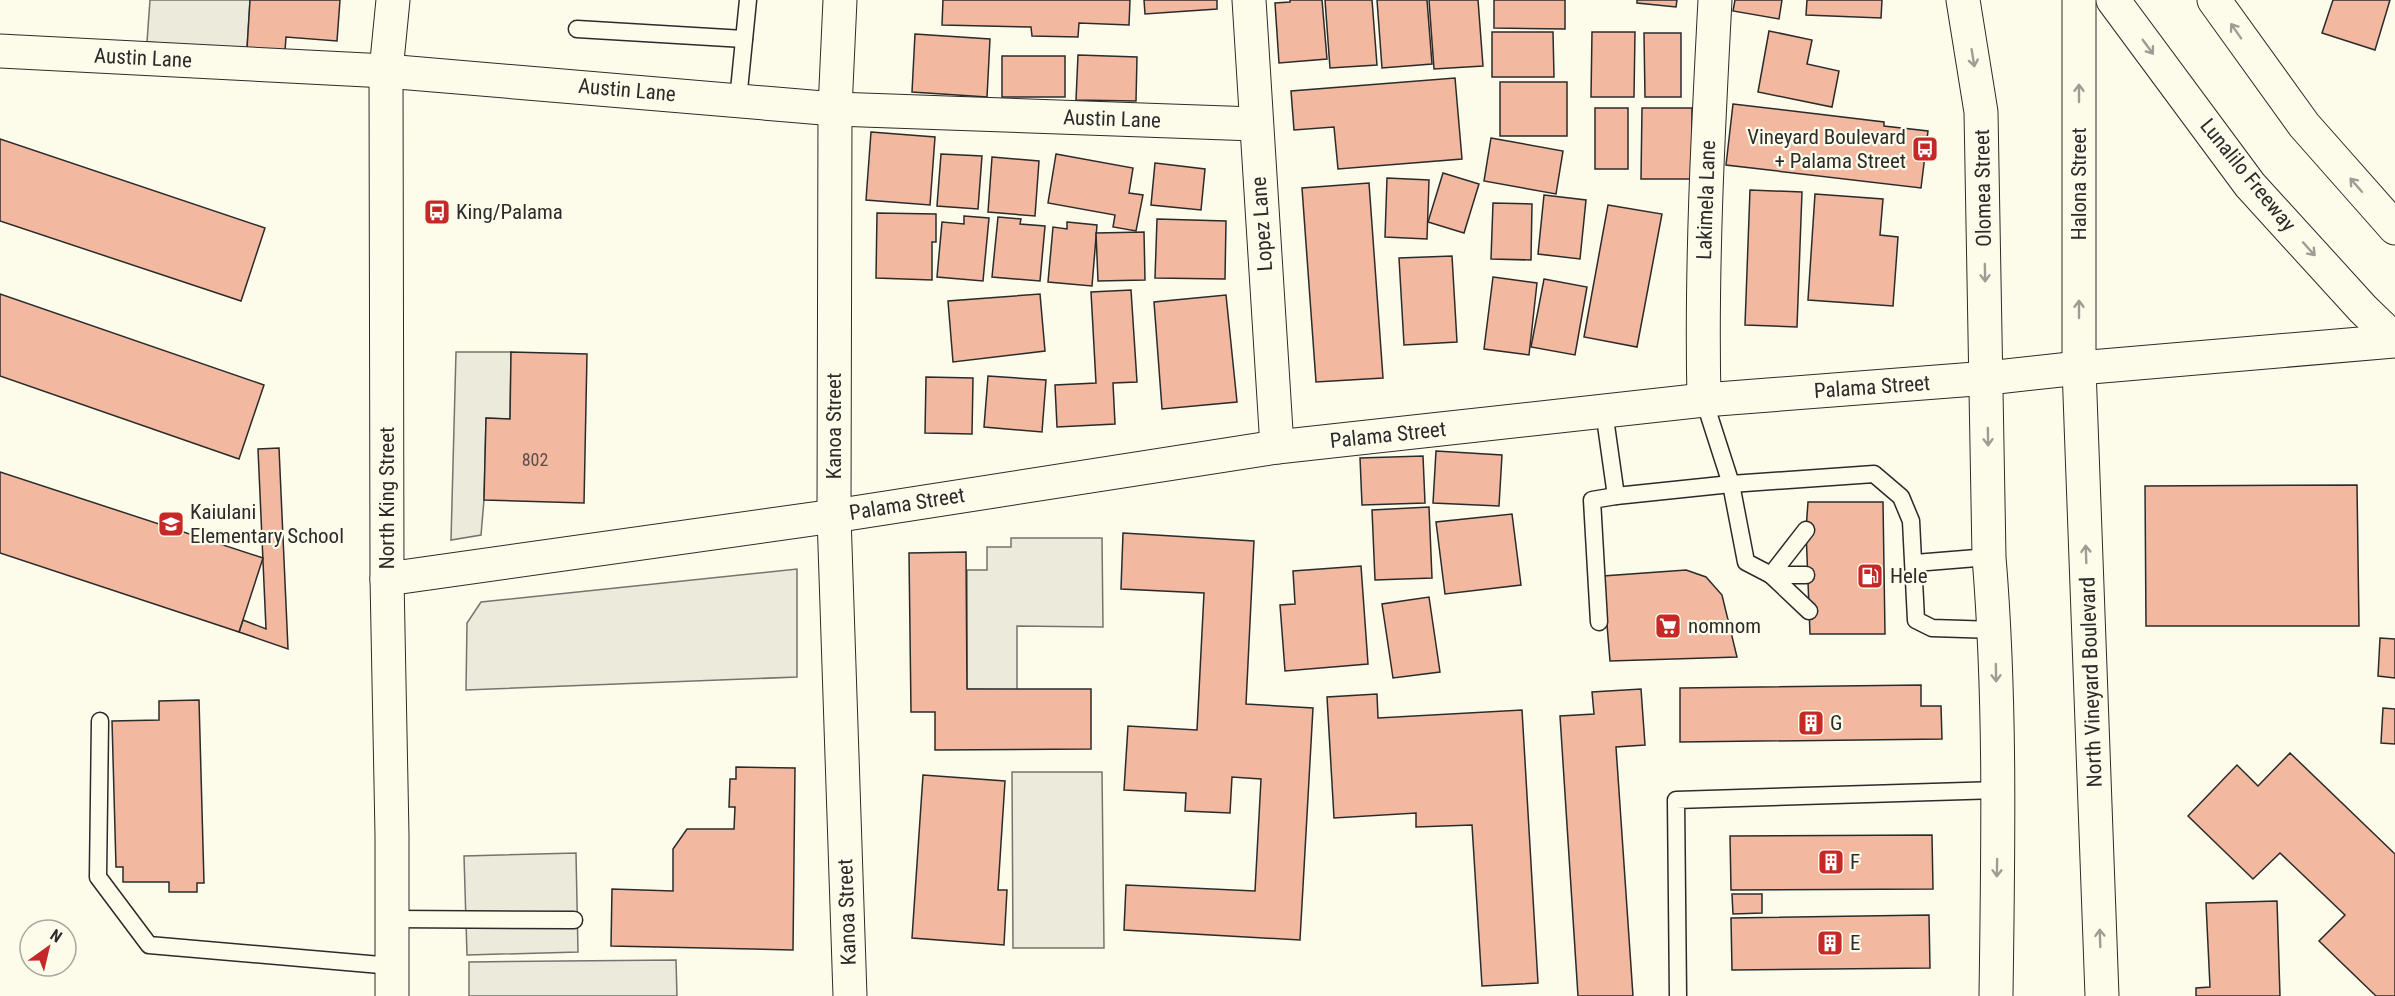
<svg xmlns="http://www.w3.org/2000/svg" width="2395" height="996" viewBox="0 0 2395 996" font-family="'Roboto Condensed',sans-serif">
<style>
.parking{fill:#eceadb;stroke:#74746e;stroke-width:1.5}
.building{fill:#f2b8a0;stroke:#2b2b2b;stroke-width:1.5}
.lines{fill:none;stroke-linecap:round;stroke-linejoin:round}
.lane-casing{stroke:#2b2b2b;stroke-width:19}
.street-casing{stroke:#2b2b2b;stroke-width:35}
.secondary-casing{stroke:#2b2b2b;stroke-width:35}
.primary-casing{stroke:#2b2b2b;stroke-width:35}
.highway-casing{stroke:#2b2b2b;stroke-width:35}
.lane{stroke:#fdfbea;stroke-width:16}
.street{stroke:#fdfbea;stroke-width:33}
.secondary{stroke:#fdfbea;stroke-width:33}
.primary{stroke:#fdfbea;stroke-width:33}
.highway{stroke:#fdfbea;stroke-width:33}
.oneway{stroke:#9e9d94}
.labels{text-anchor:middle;stroke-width:4.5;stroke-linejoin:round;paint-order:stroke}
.number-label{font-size:18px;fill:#5d4e48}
.street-label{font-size:21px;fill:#2b2b2b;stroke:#fdfbea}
.poi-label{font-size:21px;fill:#2b2b2b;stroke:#fdfbea;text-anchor:start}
</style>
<rect width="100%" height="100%" fill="#fdfbea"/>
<!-- parking -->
<g class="parking">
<polygon points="150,0 250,0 247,49 147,42"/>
<polygon points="456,352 511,352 510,419 486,418 484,500 481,535 451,540"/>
<polygon points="1011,538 1102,538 1103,627 1017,626 1017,690 967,689 967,570 987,570 987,547 1011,547"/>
<polygon points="797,569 797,677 466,690 467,623 481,602"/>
<polygon points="1012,772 1102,772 1104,948 1013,948"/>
<polygon points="576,853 578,952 467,955 464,856"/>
<polygon points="676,960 677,996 469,996 469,962"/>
</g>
<!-- building -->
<g class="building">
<polygon points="250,0 340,0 337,41 286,37 285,51 247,49"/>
<polygon points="943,0 1130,0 1129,25 1079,23 1078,37 1032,36 1031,27 942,25"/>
<polygon points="1144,0 1217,0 1217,9 1145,14"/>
<polygon points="1290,0 1322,0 1327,59 1279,63 1275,3 1290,2"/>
<polygon points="1325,0 1372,0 1377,65 1330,68"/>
<polygon points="1377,0 1427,0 1432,64 1382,68"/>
<polygon points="1429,0 1478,0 1483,66 1434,69"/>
<polygon points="1494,0 1565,0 1565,29 1494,28"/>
<polygon points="1637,0 1677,0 1676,7 1637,3"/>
<polygon points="1735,0 1782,0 1779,19 1733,11"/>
<polygon points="1807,0 1882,0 1881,18 1806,15"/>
<polygon points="2333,0 2390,0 2375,50 2322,33"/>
<polygon points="1769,31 1812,40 1807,64 1839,71 1832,107 1758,92"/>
<polygon points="1492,32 1553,32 1554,77 1492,77"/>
<polygon points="1592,32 1635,32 1634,97 1591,97"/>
<polygon points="1644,33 1681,33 1681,97 1645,97"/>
<polygon points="915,34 990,39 987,97 912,92"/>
<polygon points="1078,55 1137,57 1136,101 1076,100"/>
<rect x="1002" y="56" width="63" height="41"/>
<polygon points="1455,78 1462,159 1338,169 1334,127 1294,130 1291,91"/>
<rect x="1500" y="82" width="67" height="54"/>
<polygon points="1733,104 1884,122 1884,126 1928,131 1921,188 1726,165"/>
<rect x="1595" y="108" width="33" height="61"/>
<polygon points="1642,108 1692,108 1692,179 1641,179"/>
<polygon points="871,132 935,137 930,205 866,200"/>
<polygon points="1491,138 1563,151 1556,194 1484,181"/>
<polygon points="0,139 265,228 241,301 0,221"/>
<polygon points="941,154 982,156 978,209 937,206"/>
<polygon points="1056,154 1133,168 1129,193 1143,195 1136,231 1113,227 1115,215 1048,203"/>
<polygon points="992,157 1039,161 1035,216 988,212"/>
<polygon points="1155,163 1205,169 1201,210 1151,205"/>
<polygon points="1443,173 1479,184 1464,233 1428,222"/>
<polygon points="1387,178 1429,180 1427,239 1385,237"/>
<polygon points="1369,183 1383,378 1316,382 1302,188"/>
<polygon points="1750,190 1802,192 1797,327 1745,325"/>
<polygon points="1815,194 1883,199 1880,235 1898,237 1893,306 1808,300"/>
<polygon points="1544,195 1586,200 1580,259 1538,254"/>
<polygon points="1493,203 1532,204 1531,260 1491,259"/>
<polygon points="1608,205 1662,214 1637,347 1584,337"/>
<polygon points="877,213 936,214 936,242 932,242 932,280 876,278"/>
<polygon points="964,216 989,218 983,281 937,277 942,222 964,224"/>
<polygon points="998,217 1021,219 1020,224 1045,226 1040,281 992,277"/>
<polygon points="1157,219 1226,221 1225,279 1155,278"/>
<polygon points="1067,222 1097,225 1092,286 1048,282 1053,227 1067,229"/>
<polygon points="1144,232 1145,280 1098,281 1096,233"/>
<polygon points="1452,256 1457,342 1404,345 1399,258"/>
<polygon points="1493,277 1537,283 1529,355 1484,349"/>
<polygon points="1544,279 1587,287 1575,355 1531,347"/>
<polygon points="1131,290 1137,382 1113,383 1115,424 1057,427 1055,385 1096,383 1091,292"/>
<polygon points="0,294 264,385 239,459 0,376"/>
<polygon points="1040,294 1045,351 953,362 948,301"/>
<polygon points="1226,295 1237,402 1162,409 1154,302"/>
<polygon points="511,352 587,354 584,503 484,500 486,418 510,419"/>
<polygon points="988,376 1046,380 1042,432 984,427"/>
<polygon points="926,377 973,378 972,434 925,433"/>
<polygon points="279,448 288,649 239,632 243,620 266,629 258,449"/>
<polygon points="1436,451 1502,455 1499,506 1433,503"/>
<polygon points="1423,456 1425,503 1362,505 1360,458"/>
<polygon points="0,472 263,558 239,632 0,553"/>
<polygon points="2357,485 2359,626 2146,626 2145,486"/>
<polygon points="1808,502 1883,502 1885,634 1810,634 1806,530"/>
<polygon points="1429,507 1432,578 1375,580 1372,510"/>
<polygon points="1512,514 1521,585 1445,594 1436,522"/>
<polygon points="1123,533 1254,541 1246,704 1313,708 1300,940 1124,930 1126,885 1255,891 1261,779 1232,777 1230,813 1185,811 1186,793 1124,790 1128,726 1197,730 1204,593 1121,589"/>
<polygon points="966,552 967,689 1091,689 1091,749 935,750 935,712 911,712 909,553"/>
<polygon points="1361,566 1368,664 1285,671 1280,605 1295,604 1293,571"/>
<polygon points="1686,570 1706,577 1722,595 1737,657 1610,661 1603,576"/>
<polygon points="1429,597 1440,672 1393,678 1382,604"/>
<polygon points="2380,638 2395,639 2395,678 2378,676"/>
<polygon points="1921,685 1921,706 1941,706 1942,739 1680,742 1680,688"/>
<polygon points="1641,689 1645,745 1616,747 1633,996 1578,996 1560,716 1594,714 1592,692"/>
<polygon points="1377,694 1378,718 1522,710 1538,983 1482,986 1472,825 1416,827 1416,813 1334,818 1327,697"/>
<polygon points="199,700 204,883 197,883 197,892 169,892 169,882 123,882 123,867 116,867 112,721 159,720 159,701"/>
<polygon points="2383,708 2395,709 2395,744 2381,743"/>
<polygon points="2290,753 2395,854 2395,996 2376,996 2319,941 2345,915 2280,853 2253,879 2188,816 2237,765 2258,786"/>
<polygon points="736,767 795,768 793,950 611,946 612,889 673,891 673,849 687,829 734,829 735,807 729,807 730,779 736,779"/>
<polygon points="923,775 1005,781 998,890 1007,890 1004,945 912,938"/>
<polygon points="1932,835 1933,889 1731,890 1730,836"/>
<polygon points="1732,894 1762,894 1762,913 1733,914"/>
<polygon points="2277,901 2280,996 2196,996 2196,988 2210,987 2206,903"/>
<polygon points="1929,915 1930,968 1732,970 1731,918"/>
</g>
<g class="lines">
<defs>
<g id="lane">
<polyline points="577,29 744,39"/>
<polyline points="738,100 748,0"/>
<polyline points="1704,400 1731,484 1746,562 1771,575 1806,530"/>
<polyline points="1604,411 1616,496 1731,484 1874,474 1901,497 1911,521 1916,620 1932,628 1995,630"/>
<polyline points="1915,563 1989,557"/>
<polyline points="1771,575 1809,611"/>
<polyline points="1771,575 1806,575"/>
<polyline points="1599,622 1592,500 1616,496"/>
<polyline points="100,721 98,877 149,945 392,966"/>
<polyline points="392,919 574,920"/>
<polyline points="1678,996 1676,800 1998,790"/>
</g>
<g id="street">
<polyline points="840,0 835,109 834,516 850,996"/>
<polyline points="1249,0 1277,447"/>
<polyline points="0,51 386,71 835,109 1255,124"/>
<path d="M 1704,400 C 1701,266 1708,133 1715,0"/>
</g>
<polyline id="secondary" points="387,579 834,516 1277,447 1704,400 1988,378 2079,368 2395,341"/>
<g id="primary">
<path d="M 1963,0 L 1981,112 L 1989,557 C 2001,703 1998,849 1996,996"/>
<polyline points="2079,0 2079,368 2102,996"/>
<polyline points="392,996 392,835 387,579 386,71 393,0"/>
</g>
<g id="highway">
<polyline points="2113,0 2250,185 2363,309 2395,340"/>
<polyline points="2214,0 2304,125 2395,228"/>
</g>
</defs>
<!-- lane casing -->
<use href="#lane" class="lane-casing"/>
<!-- street casing -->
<use href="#street" class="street-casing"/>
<!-- secondary casing -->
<use href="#secondary" class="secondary-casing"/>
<!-- primary casing -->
<use href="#primary" class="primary-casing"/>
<!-- highway casing -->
<use href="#highway" class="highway-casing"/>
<!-- lane -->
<use href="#lane" class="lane"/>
<!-- street -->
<use href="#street" class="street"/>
<!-- secondary -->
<use href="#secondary" class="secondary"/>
<!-- primary -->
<use href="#primary" class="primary"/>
<!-- highway -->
<use href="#highway" class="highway"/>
</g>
<!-- one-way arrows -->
<defs><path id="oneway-shaft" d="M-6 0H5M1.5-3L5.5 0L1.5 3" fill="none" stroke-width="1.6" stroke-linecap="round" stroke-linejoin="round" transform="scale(1.5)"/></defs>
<g class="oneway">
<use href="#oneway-shaft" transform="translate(2236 31) rotate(-125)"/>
<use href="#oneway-shaft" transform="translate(2148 47) rotate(54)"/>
<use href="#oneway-shaft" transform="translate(1973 58) rotate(81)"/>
<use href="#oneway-shaft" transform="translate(2079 93) rotate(-90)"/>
<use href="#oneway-shaft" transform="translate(2356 185) rotate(-131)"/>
<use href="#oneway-shaft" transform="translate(2309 249) rotate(48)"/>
<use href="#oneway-shaft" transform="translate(1985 273) rotate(89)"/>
<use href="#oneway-shaft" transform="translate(2079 309) rotate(-90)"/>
<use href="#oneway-shaft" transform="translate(1988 437) rotate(89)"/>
<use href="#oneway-shaft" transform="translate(2086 554) rotate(-92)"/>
<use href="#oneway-shaft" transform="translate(1996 673) rotate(89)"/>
<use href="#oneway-shaft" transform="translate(1997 868) rotate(91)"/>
<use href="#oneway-shaft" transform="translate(2100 938) rotate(-92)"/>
</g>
<!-- icons -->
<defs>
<symbol id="bus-square" viewBox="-11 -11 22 22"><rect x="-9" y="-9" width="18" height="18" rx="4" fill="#c62828" stroke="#fdfbea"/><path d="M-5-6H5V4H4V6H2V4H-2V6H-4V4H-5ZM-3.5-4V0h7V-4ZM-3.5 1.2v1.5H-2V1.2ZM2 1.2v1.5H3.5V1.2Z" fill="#fff"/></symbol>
<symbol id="school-square" viewBox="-11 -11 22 22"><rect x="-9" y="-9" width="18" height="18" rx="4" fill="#c62828" stroke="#fdfbea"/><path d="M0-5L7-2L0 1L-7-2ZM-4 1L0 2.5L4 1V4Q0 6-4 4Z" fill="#fff"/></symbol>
<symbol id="fuel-square" viewBox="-11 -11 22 22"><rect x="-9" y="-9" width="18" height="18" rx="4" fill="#c62828" stroke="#fdfbea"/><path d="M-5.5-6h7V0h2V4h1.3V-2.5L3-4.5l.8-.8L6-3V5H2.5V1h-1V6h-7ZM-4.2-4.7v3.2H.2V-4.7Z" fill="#fff"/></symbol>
<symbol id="supermarket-square" viewBox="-11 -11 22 22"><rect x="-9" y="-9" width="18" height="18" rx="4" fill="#c62828" stroke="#fdfbea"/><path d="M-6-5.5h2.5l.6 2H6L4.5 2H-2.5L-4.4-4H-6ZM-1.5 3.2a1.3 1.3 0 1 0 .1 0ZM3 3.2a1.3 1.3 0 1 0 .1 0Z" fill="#fff"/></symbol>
<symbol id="building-square" viewBox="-11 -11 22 22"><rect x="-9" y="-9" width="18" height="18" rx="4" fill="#c62828" stroke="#fdfbea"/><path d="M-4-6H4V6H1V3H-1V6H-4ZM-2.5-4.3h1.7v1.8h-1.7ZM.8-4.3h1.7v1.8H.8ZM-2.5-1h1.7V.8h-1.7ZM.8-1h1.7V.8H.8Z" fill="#fff"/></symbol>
</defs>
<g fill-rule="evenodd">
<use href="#bus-square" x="1910" y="134" width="30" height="30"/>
<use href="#bus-square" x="422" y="197" width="30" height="30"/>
<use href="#school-square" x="156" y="509" width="30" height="30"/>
<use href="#fuel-square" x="1855" y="561" width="30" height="30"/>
<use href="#supermarket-square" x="1653" y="611" width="30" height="30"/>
<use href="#building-square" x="1796" y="708" width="30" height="30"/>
<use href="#building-square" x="1816" y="847" width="30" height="30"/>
<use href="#building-square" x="1815" y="928" width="30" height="30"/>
</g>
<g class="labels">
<!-- number labels -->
<g class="number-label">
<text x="535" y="466">802</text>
</g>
<!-- street labels -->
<g class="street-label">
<text transform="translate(143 58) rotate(3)" y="7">Austin Lane</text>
<text transform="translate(627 90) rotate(5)" y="7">Austin Lane</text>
<text transform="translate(1112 119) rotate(2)" y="7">Austin Lane</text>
<text transform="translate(2248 175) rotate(51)" y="7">Lunalilo Freeway</text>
<text transform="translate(2079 184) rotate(-90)" y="7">Halona Street</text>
<text transform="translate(1983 188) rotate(-91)" y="7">Olomea Street</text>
<text transform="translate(1706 200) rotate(-88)" y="7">Lakimela Lane</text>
<text transform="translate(1262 224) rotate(-94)" y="7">Lopez Lane</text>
<text transform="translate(1872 387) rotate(-4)" y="7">Palama Street</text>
<text transform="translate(834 426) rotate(-90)" y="7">Kanoa Street</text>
<text transform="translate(1388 435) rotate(-6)" y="7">Palama Street</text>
<text transform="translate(387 498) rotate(-90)" y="7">North King Street</text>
<text transform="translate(907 504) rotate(-9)" y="7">Palama Street</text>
<text transform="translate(2091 682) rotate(-92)" y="7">North Vineyard Boulevard</text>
<text transform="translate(847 912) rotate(-92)" y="7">Kanoa Street</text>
</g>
<!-- poi labels -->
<g class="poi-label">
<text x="1906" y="144" text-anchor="end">Vineyard Boulevard<tspan x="1906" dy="24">+ Palama Street</tspan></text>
<text x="456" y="219">King/Palama</text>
<text x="190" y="519">Kaiulani<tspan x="190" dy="24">Elementary School</tspan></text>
<text x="1890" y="583">Hele</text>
<text x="1688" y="633">nomnom</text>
<text x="1830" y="730">G</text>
<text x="1850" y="869">F</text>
<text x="1850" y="950">E</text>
</g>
</g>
<!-- north arrow -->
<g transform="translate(48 948) rotate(34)"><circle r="28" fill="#fdfbea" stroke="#a9a89e" stroke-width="1.5"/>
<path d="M0-4.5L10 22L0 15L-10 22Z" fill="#c62828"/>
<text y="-9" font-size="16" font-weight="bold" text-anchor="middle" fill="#2b2b2b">N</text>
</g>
</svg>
